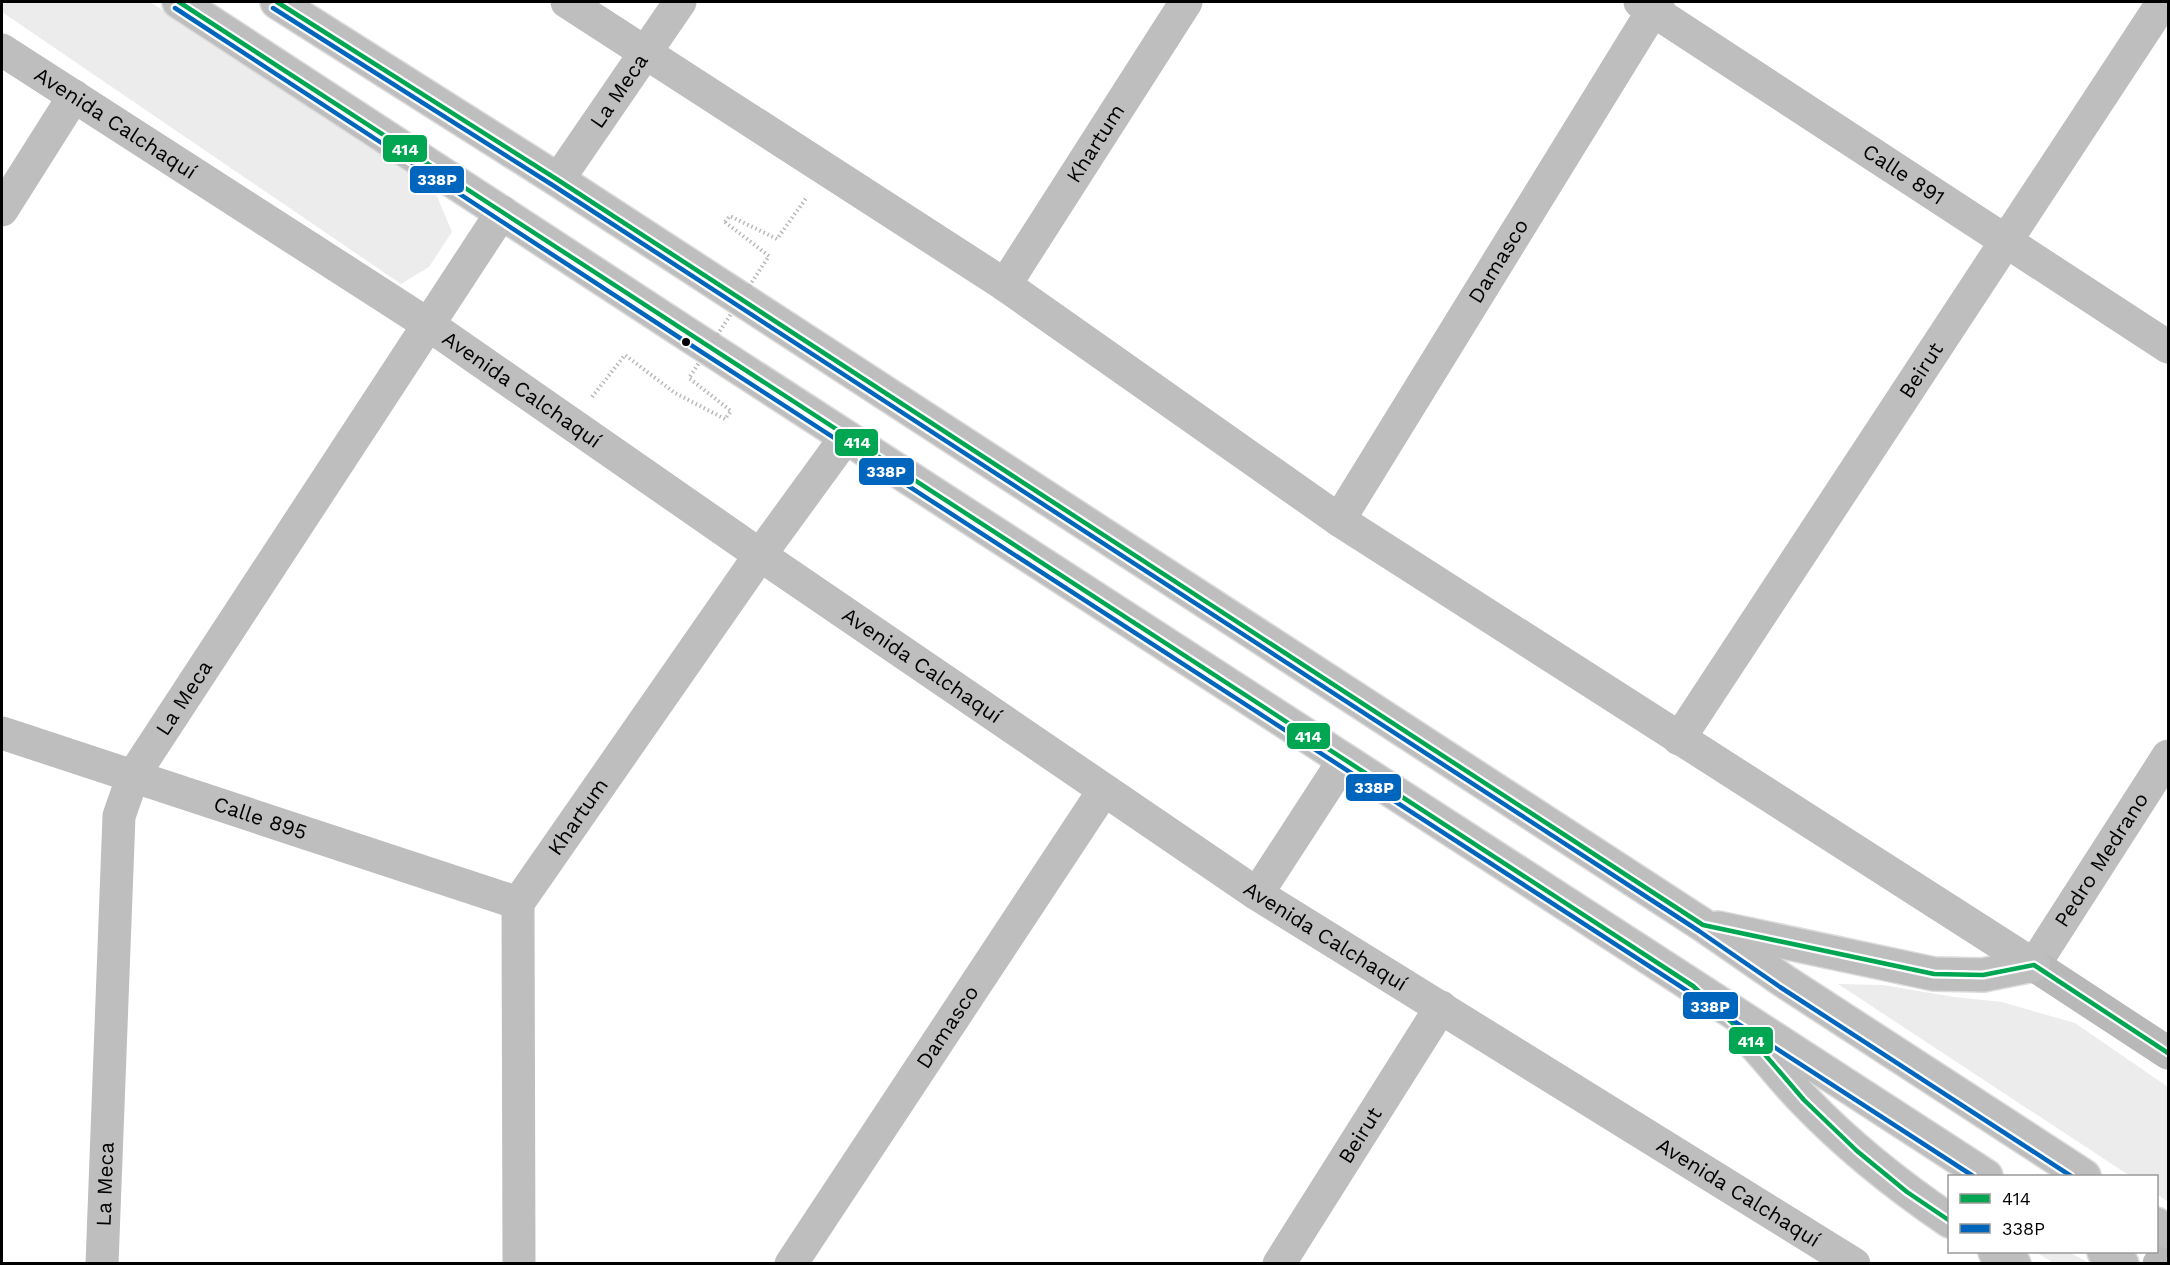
<svg xmlns="http://www.w3.org/2000/svg" width="2170" height="1265" viewBox="0 0 2170 1265" font-family="'Work Sans',sans-serif">
<style>
.green{fill:#ececec}
.lines{fill:none;stroke-linecap:round;stroke-linejoin:round}
.primary-casing{stroke:#dbdbdb;stroke-width:36}
.path{stroke:#b9b9b9;stroke-width:4;stroke-dasharray:1.5 3;stroke-linecap:butt}
.minor{stroke:#bebebe;stroke-width:33}
.secondary{stroke:#b8b8b8;stroke-width:33}
.primary{stroke:#bebebe;stroke-width:33}
.path-bridge{stroke:#b9b9b9;stroke-width:4;stroke-dasharray:1.5 3;stroke-linecap:butt}
.bus-1-casing{stroke:#fff;stroke-width:9}
.bus-2-casing{stroke:#fff;stroke-width:9}
.bus-1{stroke:#00a651;stroke-width:4.5}
.bus-2{stroke:#0065bd;stroke-width:4.5}
.bus-dot{fill:#000;stroke:#fff;stroke-width:2}
.labels{text-anchor:middle;stroke-width:4.5;stroke-linejoin:round;paint-order:stroke}
.street-label{font-size:21px;fill:#000;stroke:#fff}
.line-badge{stroke:#fff;stroke-width:2}
.badge-label{font-size:16px;text-anchor:middle;font-weight:bold;fill:#fff}
</style>
<rect width="100%" height="100%" fill="#fff"/>
<!-- green -->
<g class="green">
<polygon points="2,2 150,2 432,184 452,232 429,267 401,284 2,12"/>
<polygon points="1838,984 1883,985 1954,997 2002,1002 2075,1023 2168,1087 2168,1202 2157,1194 2156,1176 2130,1176"/>
<polygon points="2036,1252 2069,1252 2089,1263 2053,1263"/>
</g>
<g class="lines">
<defs>
<g id="primary">
<polyline points="179,2 684,332 1986,1176"/>
<polyline points="277,2 558,180 1703,925 1784,981 2084,1176"/>
<polyline points="1718,928 1934,974 1983,975 2034,965"/>
<path d="M 1745,1034 C 1766,1055 1783,1079 1804,1100 C 1848,1146 1897,1185 1950,1221"/>
<polyline points="2156,1224 2168,1232"/>
<polyline points="1995,1252 2014,1264"/>
<polyline points="2104,1252 2122,1264"/>
</g>
</defs>
<!-- primary casing -->
<use href="#primary" class="primary-casing"/>
<!-- path -->
<g class="path">
<polyline points="725,222 730,216 777,239 807,197"/>
<polyline points="592,397 625,355 675,393 725,419"/>
</g>
<!-- minor -->
<g class="minor">
<path id="s1" d="M 567,2 L 1005,285 L 1339,520 L 2034,965 L 2168,756"/>
<path id="s2" d="M 1640,2 L 2168,347"/>
<path id="s3" d="M 2,50 L 429,325 L 760,555 L 1257,894 L 1854,1264"/>
<path id="s4" d="M 558,180 L 680,2"/>
<polyline points="2,210 74,96"/>
<path id="s5" d="M 1005,285 L 1186,2"/>
<path id="s6" d="M 1339,520 L 1658,2"/>
<path id="s7" d="M 2,733 L 518,903"/>
<path id="s8" d="M 1679,739 L 2163,2"/>
<polyline points="1257,894 1344,760"/>
<path id="s9" d="M 102,1264 L 119,816 L 133,776 L 502,212"/>
<path id="s10" d="M 519,1264 L 518,903 L 760,555 L 846,437"/>
<path id="s11" d="M 791,1264 L 1104,790"/>
<path id="s12" d="M 1279,1264 L 1441,1007"/>
</g>
<!-- secondary -->
<g class="secondary">
<polyline points="2034,965 2168,1053"/>
<polyline points="2159,1264 2168,1252"/>
</g>
<!-- primary -->
<use href="#primary" class="primary"/>
<!-- path-bridge -->
<polyline class="path-bridge" points="725,222 769,256 689,378 731,411 725,419"/>
<defs>
<g id="bus-1">
<polyline points="179,2 1693,986 1761,1050 1804,1100 1857,1151 1907,1192 1950,1221"/>
<polyline points="277,2 558,180 1703,925 1934,974 1983,975 2034,965 2168,1053"/>
</g>
<g id="bus-2">
<polyline points="175,8 680,338 1973,1176"/>
<polyline points="273,8 554,186 1699,931 1780,987 2071,1176"/>
</g>
</defs>
<!-- bus-1 casing -->
<use href="#bus-1" class="bus-1-casing"/>
<!-- bus-2 casing -->
<use href="#bus-2" class="bus-2-casing"/>
<!-- bus-1 -->
<use href="#bus-1" class="bus-1"/>
<!-- bus-2 -->
<use href="#bus-2" class="bus-2"/>
</g>
<!-- markers -->
<circle class="bus-dot" cx="686" cy="342" r="5"/>
<g class="labels">
<!-- street labels -->
<g class="street-label">
<text dy="7" stroke="none"><textPath href="#s4" startOffset="108">La Meca</textPath></text>
<text dy="7" stroke="none"><textPath href="#s3" startOffset="135">Avenida Calchaquí</textPath></text>
<text dy="7" stroke="none"><textPath href="#s5" startOffset="168">Khartum</textPath></text>
<text dy="7" stroke="none"><textPath href="#s2" startOffset="315">Calle 891</textPath></text>
<text dy="7" stroke="none"><textPath href="#s6" startOffset="304">Damasco</textPath></text>
<text dy="7" stroke="none"><textPath href="#s8" startOffset="441">Beirut</textPath></text>
<text dy="7" stroke="none"><textPath href="#s3" startOffset="621">Avenida Calchaquí</textPath></text>
<text dy="7" stroke="none"><textPath href="#s3" startOffset="1107">Avenida Calchaquí</textPath></text>
<text dy="7" stroke="none"><textPath href="#s9" startOffset="584">La Meca</textPath></text>
<text dy="7" stroke="none"><textPath href="#s10" startOffset="466">Khartum</textPath></text>
<text dy="7" stroke="none"><textPath href="#s7" startOffset="272">Calle 895</textPath></text>
<text dy="7" stroke="none"><textPath href="#s1" startOffset="1880">Pedro Medrano</textPath></text>
<text dy="7" stroke="none"><textPath href="#s3" startOffset="1593">Avenida Calchaquí</textPath></text>
<text dy="7" stroke="none"><textPath href="#s11" startOffset="284">Damasco</textPath></text>
<text dy="7" stroke="none"><textPath href="#s12" startOffset="152">Beirut</textPath></text>
<text dy="7" stroke="none"><textPath href="#s9" startOffset="80">La Meca</textPath></text>
<text dy="7" stroke="none"><textPath href="#s3" startOffset="2079">Avenida Calchaquí</textPath></text>
</g>
</g>
<g class="line-badge">
<rect x="382" y="134" width="46" height="29" rx="6" fill="#00a651"/>
<rect x="409" y="165" width="56" height="29" rx="6" fill="#0065bd"/>
<rect x="834" y="428" width="45" height="29" rx="6" fill="#00a651"/>
<rect x="858" y="457" width="57" height="29" rx="6" fill="#0065bd"/>
<rect x="1286" y="722" width="45" height="28" rx="6" fill="#00a651"/>
<rect x="1345" y="773" width="57" height="29" rx="6" fill="#0065bd"/>
<rect x="1682" y="991" width="57" height="29" rx="6" fill="#0065bd"/>
<rect x="1728" y="1026" width="46" height="29" rx="6" fill="#00a651"/>
</g>
<g class="badge-label">
<text x="405" y="155">414</text>
<text x="437" y="185">338P</text>
<text x="857" y="448">414</text>
<text x="886" y="477">338P</text>
<text x="1308" y="742">414</text>
<text x="1374" y="793">338P</text>
<text x="1710" y="1012">338P</text>
<text x="1751" y="1047">414</text>
</g>
<!-- border -->
<rect width="2170" height="1265" fill="none" stroke="#000000" stroke-width="6"/>
<!-- legend -->
<rect x="1948" y="1175" width="210" height="78" fill="#ffffff" stroke="#999999" stroke-width="1.5"/>
<rect x="1960" y="1194" width="30" height="9" fill="#00a651" stroke="#999999" stroke-width="1.5"/>
<text x="2002" y="1205" font-size="18" fill="#000000">414</text>
<rect x="1960" y="1224" width="30" height="9" fill="#0065bd" stroke="#999999" stroke-width="1.5"/>
<text x="2002" y="1235" font-size="18" fill="#000000">338P</text>
</svg>
